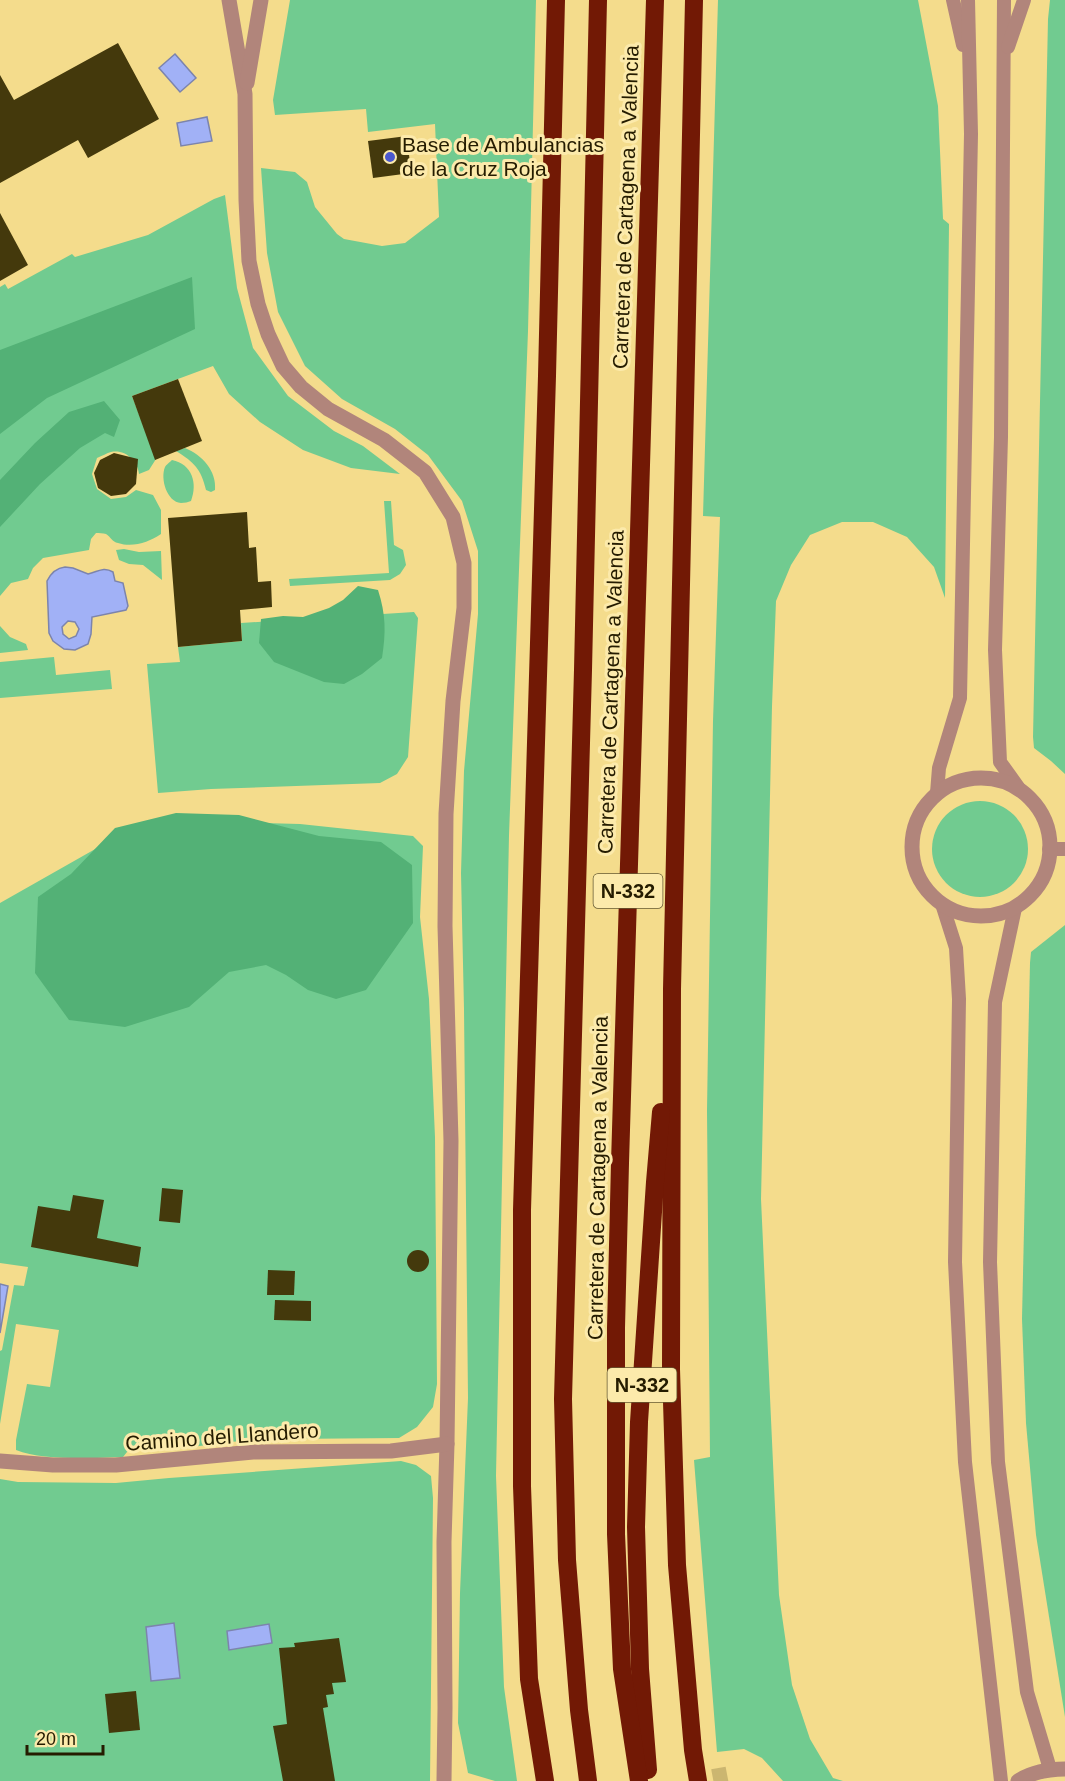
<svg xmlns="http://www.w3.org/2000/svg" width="1065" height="1781" viewBox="0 0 1065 1781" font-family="Arial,sans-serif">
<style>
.green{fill:#71cb90}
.forest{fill:#53b176}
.water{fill:#a1b1f6;stroke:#7c84ac;stroke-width:1.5;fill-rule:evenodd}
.building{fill:#44390c}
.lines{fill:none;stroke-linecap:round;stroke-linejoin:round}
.street-tunnel{stroke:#cbb670;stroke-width:15;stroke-dasharray:15 8;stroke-linecap:butt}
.lane{stroke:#b1857b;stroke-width:14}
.street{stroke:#b1857b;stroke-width:15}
.highway{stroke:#721905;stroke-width:18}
.poi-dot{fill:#4b58cd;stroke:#fceaab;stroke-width:2}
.labels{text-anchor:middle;stroke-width:6;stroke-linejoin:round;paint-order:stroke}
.shield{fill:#fceaab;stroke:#665a33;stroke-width:1.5}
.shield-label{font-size:20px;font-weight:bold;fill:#251c00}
.poi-label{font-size:21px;fill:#251c00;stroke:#fceaab;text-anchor:start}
.street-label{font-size:21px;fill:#251c00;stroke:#fceaab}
</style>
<rect width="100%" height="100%" fill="#f4dc8c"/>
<!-- green -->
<g class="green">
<polygon points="290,0 536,0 528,331 509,835 496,1476 504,1687 517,1781 495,1781 468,1773 458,1723 460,1593 468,1398 464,1009 461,873 464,771 478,614 478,551 462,501 428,455 395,429 342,399 305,366 278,312 267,253 261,168 295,172 307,182 315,207 337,234 344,239 382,246 405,243 439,217 435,124 368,132 366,109 275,115 273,100"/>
<polygon points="718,0 918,0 938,106 943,219 949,224 945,598 934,567 907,537 873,522 842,522 810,535 791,565 776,601 772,706 761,1199 779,1595 792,1685 810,1739 833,1778 843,1781 783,1781 762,1758 744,1749 717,1752 694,1460 710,1457 707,1111 713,721 720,517 703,516"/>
<polygon points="1050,0 1065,0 1065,774 1051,761 1034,748 1033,737 1048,19"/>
<path d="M 225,195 L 237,288 L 253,348 L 288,396 L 334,431 L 363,446 L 400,474 L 351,468 L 303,450 L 260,422 L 229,394 L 213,366 L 132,396 L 156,459 L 149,470 L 139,474 C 138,461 125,449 111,452 C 107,453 102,456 97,458 L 92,474 L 97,489 L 111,499 L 126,497 L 136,490 L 153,495 L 161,510 L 161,534 C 149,542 133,548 118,543 C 112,542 111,537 106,534 C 103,533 99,533 96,533 L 91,539 L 89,550 L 43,558 L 33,568 L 28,579 L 11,583 L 0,596 L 0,287 L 5,284 L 8,289 L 72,254 L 75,257 L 148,235 L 214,199 Z"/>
<path d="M 185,448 C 202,455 217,471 215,490 L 211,492 L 206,490 C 201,469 194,462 176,451 Z"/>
<path d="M 172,460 C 192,464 198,483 191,501 C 188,502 185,503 181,503 C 167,502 160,479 165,467 C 166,465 170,462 172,460 Z"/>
<polygon points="384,501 391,501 394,545 403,550 406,565 400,574 390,580 290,586 289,579 389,573"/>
<polygon points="124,549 139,552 161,551 162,580 143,565 129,564 119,560 116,550"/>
<polygon points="414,612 418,618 408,757 397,774 380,783 211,789 158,793 147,664 180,662 178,647 242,641 241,623"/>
<polygon points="0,626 10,637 26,644 28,650 0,653"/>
<polygon points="54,657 56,675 110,670 112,689 0,698 0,662"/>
<circle cx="980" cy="849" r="48"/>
<path d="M 189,821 L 300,824 L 413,836 L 423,846 L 420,917 L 429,999 L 435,1137 L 437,1384 L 433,1407 L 417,1427 L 399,1438 L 285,1439 L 227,1442 L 179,1449 L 131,1447 L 123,1457 C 94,1458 43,1461 16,1450 L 16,1440 L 27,1384 L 50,1387 L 59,1330 L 16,1324 L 0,1424 L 0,1351 L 2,1350 L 14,1285 L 24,1286 L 28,1267 L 0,1263 L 0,903 L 127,831 Z"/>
<polygon points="1065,925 1065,1717 1036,1535 1026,1423 1022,1319 1030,963 1031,952"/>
<polygon points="401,1461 416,1465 431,1476 433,1498 430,1781 0,1781 0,1479 18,1482 116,1483 169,1478"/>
</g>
<!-- forest -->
<g class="forest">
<polygon points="192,277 195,329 47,398 0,434 0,350"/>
<polygon points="104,401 120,420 114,437 105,433 80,448 40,484 0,527 0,480 35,443 69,412"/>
<path d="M 358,586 L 378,590 C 386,615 386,632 382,658 L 362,674 L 344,684 L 324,682 L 274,662 L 259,643 L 261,619 L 283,616 L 303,617 L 329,608 L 343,600 Z"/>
<polygon points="176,813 239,815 319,836 381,842 412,865 413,923 366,990 336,999 308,990 286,975 266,965 229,972 189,1007 125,1027 69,1020 35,973 38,897 71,874 115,828"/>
</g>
<!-- water -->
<g class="water">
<polygon points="175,54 196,78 180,92 159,68"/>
<polygon points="207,117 212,141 181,146 177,123"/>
<path d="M 65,567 L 73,568 L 88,574 C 98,572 103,566 113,572 L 115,581 L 123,583 L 128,606 L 126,610 L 92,617 L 91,634 L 88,644 L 75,650 L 64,649 L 53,641 L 49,633 L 47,581 C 51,573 56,568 65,567 ZM 68,621 L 75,622 L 79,629 L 76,636 L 69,639 L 63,634 L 62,627 Z"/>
<polygon points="0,1284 8,1286 0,1333"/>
<polygon points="174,1623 180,1678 151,1681 146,1627"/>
<polygon points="269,1624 272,1643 229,1650 227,1631"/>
</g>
<!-- building -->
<g class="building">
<polygon points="118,43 159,119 88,158 78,140 0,183 0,75 14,100"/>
<polygon points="407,136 411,173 373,178 368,141"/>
<polygon points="0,213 28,265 0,281"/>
<polygon points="178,379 202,441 155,460 132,396"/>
<polygon points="114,453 138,459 136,484 126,494 111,496 98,488 94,473 100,460"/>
<polygon points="247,512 249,548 256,547 258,582 271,581 272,607 240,610 242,641 178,647 168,518"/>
<polygon points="162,1188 183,1190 180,1223 159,1221"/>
<polygon points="73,1195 104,1200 97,1238 141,1247 138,1267 31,1247 38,1206 70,1211"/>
<circle cx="418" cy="1261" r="11"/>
<polygon points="268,1270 295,1271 294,1295 267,1295"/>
<polygon points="275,1300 311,1301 311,1321 274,1320"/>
<polygon points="339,1638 346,1682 332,1683 334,1694 326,1695 328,1707 323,1708 335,1781 283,1781 273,1726 287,1724 279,1648 295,1647 294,1643"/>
<polygon points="136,1691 140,1730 109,1733 105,1694"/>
</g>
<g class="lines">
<!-- street-tunnel -->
<polyline class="street-tunnel" points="690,1781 727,1774"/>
<!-- lane -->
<g class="lane">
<polyline points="953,0 963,45"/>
<polyline points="1004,0 1001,437 995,650 1000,762 1018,787"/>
<polyline points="1008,47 1024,0"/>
<polyline points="937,793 939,768 960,698 971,134 968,0"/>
<polyline points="1049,849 1065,849"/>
<polyline points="942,904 956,948 959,999 955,1262 965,1462 1001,1781"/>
<polyline points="1015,908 995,1002 990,1262 998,1462 1027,1692 1050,1769"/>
</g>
<!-- street -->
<g class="street">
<polyline points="229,0 245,94 246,200 249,261 258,304 268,334 283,366 301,387 328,409 384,440 425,472 453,517 464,563 464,608 453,701 446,814 445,926 451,1141 447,1444 444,1542 445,1708 444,1781"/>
<polyline points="247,83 261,0"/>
<circle cx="981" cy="847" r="69"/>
<polyline points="0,1461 53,1465 116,1465 253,1452 391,1451 447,1444"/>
<path d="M 1018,1781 C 1032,1772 1049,1769 1065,1769"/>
</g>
<!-- highway -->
<g class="highway">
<polyline points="694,0 672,989 671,1369 677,1565 693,1750 698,1781"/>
<polyline points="648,1770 640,1669 636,1527 639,1422 655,1182 661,1112"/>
<polyline points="545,1781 529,1679 522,1486 522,1210 547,376 556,0"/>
<polyline points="588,1781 579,1710 567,1560 563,1399 583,670 598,0"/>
<polyline points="639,1781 622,1669 616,1534 616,1328 620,1163 655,0"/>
</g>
</g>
<!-- markers -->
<circle class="poi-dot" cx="390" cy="157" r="6"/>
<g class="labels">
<!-- shield labels -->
<g class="shield">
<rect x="593.5" y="874" width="69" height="34" rx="4.5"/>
<rect x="607.5" y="1368" width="69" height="34" rx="4.5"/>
</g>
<g class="shield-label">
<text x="628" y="898">N-332</text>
<text x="642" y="1392">N-332</text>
</g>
<!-- poi labels -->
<g class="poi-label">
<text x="402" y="152">Base de Ambulancias<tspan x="402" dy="24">de la Cruz Roja</tspan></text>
</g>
<!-- street labels -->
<g class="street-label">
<text transform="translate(626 207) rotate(-88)" y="7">Carretera de Cartagena a Valencia</text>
<text transform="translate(611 692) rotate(-88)" y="7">Carretera de Cartagena a Valencia</text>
<text transform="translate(598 1178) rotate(-89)" y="7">Carretera de Cartagena a Valencia</text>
<text transform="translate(222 1437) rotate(-4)" y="7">Camino del Llandero</text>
</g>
</g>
<!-- scale -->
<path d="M27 1745v9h76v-9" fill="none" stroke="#251c00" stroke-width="3"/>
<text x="36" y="1745" font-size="18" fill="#251c00" stroke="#fceaab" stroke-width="4.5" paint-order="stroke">20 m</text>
</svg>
